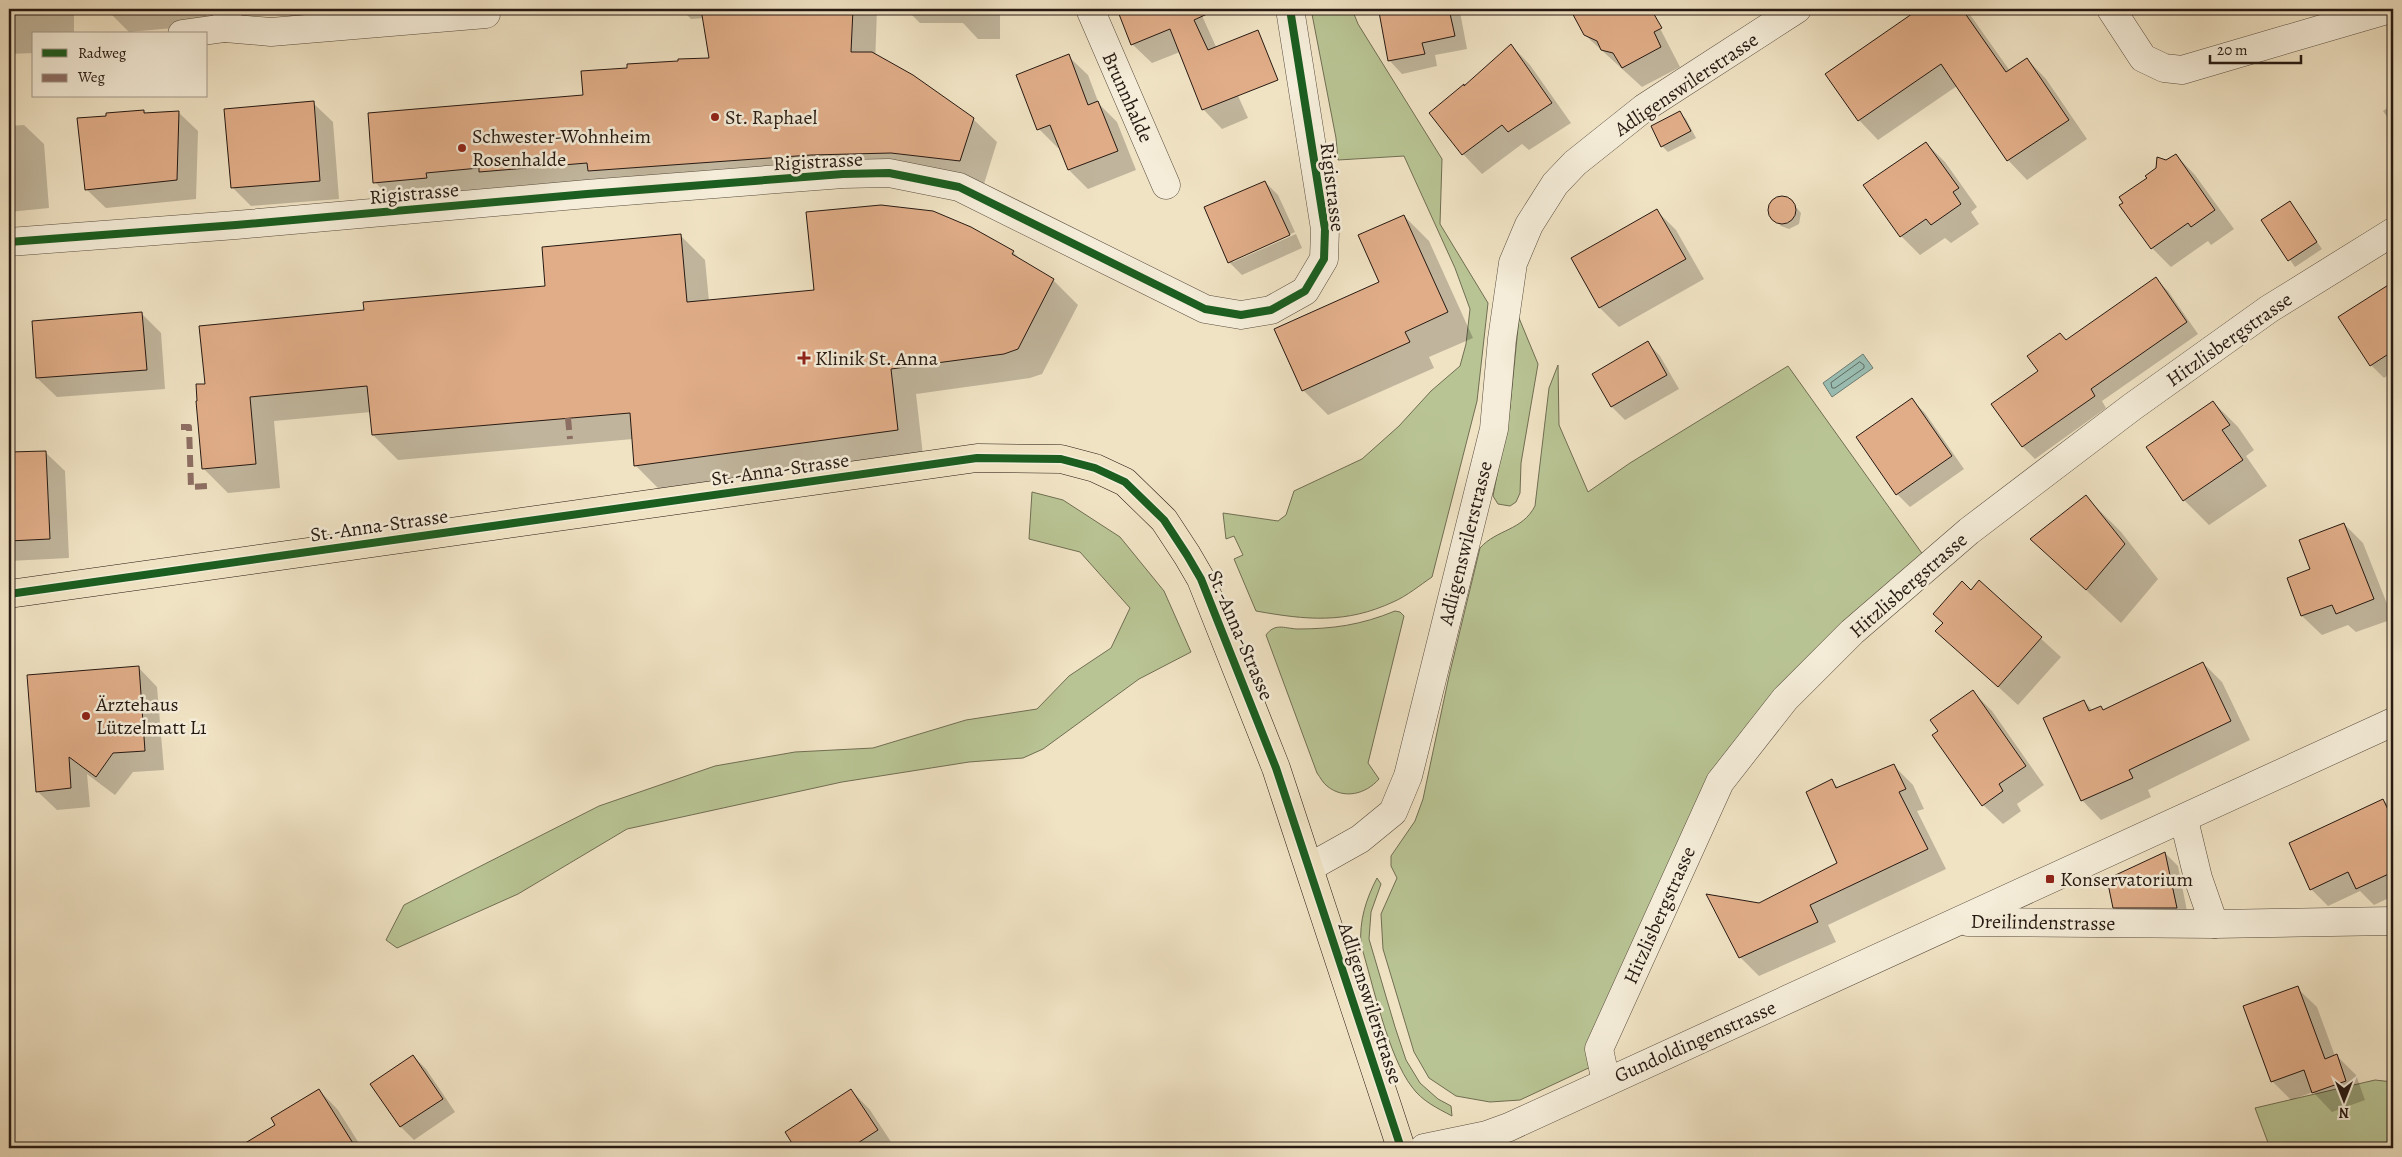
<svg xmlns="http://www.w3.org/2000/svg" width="2402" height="1157" viewBox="0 0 2402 1157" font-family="Alegreya,serif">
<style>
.green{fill:#b9c494;stroke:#706e53}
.water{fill:#9abeb3;stroke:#6c7c73}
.shadow{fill:#0003}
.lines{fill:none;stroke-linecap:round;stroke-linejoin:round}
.shore{stroke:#606c62;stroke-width:1}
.building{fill:#e0ad88;stroke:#261912}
.minor-casing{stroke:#584c3e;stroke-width:29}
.major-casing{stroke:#261912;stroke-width:29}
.minor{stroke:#f5edd9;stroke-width:28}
.major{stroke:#f0e3c4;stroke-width:28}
.quiet{stroke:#8d6e63;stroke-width:6;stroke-dasharray:12 6;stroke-linecap:butt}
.cycleway-casing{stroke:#f5edd9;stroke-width:11}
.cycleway{stroke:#1b5e20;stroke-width:8}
.poi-dot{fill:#8f2418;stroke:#f5edd9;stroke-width:2}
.labels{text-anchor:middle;stroke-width:5;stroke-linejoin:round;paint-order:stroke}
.street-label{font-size:20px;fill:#261912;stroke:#f5edd9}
.poi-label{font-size:20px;fill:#261912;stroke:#f5edd9;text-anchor:start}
</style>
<rect width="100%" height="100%" fill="#f0e3c4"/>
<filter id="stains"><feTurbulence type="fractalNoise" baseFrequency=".004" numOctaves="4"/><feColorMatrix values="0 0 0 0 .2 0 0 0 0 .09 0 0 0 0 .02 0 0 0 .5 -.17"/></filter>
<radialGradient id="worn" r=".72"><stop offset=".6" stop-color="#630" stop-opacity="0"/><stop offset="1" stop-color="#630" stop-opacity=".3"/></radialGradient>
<!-- green -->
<g class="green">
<path d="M 1311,9 L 1352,9 L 1358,24 L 1442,159 L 1440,224 L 1488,303 L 1477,401 L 1432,577 C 1420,585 1407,596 1393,602 C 1346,624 1306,620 1256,611 L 1234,559 L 1243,555 L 1234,536 L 1226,539 L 1223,513 L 1278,521 L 1286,515 L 1294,491 L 1362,459 L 1399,426 L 1431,391 L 1460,366 L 1466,344 L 1470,309 L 1455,268 L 1404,156 L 1338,160 L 1336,138 Z"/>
<polygon points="1519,318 1538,364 1521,463 1520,493 1516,502 1510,506 1498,504 1493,496 1510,408"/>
<path d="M 1558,365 L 1559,425 L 1588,492 L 1630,463 L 1788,366 L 1926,559 L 1752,728 L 1597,1064 L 1520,1100 L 1490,1102 L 1456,1096 L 1429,1078 L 1414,1052 L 1383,949 L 1381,914 L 1397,878 L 1391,866 L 1391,856 L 1415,821 L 1423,799 L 1449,676 L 1480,548 C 1497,529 1522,531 1535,506 L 1549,388 Z"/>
<polygon points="1032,492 1063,500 1120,537 1164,591 1191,652 1139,679 1043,749 1023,758 969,762 842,782 627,829 518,894 397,948 386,940 404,905 599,806 715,766 795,752 873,748 966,720 1037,709 1069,676 1111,648 1130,608 1080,552 1029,539"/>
<path d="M 1395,611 L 1400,612 L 1404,616 L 1368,763 L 1379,779 C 1366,794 1344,800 1327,786 C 1323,783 1320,777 1317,773 L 1266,635 C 1275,623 1283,628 1297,629 C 1333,629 1361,625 1395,611 Z"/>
<path d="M 1377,878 L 1381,884 L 1371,912 L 1369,939 L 1395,1027 L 1406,1060 L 1420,1083 L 1438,1099 L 1451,1106 L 1452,1116 C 1437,1108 1422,1101 1412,1087 C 1388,1056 1373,984 1361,945 C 1359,921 1366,899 1377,878 Z"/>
<polygon points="2375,1080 2393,1082 2393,1148 2270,1148 2255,1108"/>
</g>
<!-- water -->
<polygon class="water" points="1863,354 1873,368 1832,397 1823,383"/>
<!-- shadow -->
<g class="shadow">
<polygon points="9,9 74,9 74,34 34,34 34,53 9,54"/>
<polygon points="106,9 207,9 207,25 129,32"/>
<polygon points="283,9 489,9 303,29"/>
<polygon points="650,9 877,9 875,65 901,122 901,68 973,119 997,142 984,184 916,176 398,206 375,182 584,96 628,69 711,60 704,18 691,19 684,12 656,14"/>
<polygon points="906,9 1000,9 1000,39 978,39 963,23 920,23"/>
<polygon points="1118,9 1199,9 1248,118 1222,129 1203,109 1180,52 1152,63 1132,44"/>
<polygon points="1401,9 1456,9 1460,12 1467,49 1435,55 1437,66 1402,74 1390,61 1380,13"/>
<polygon points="1583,9 1650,9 1680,67 1642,87 1585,35 1574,14"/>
<polygon points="1742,9 1759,9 1748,15"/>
<polygon points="1921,9 1966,9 2010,71 2027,59 2046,79 2087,139 2027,180 2008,160 1957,86 1878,140 1859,120 1826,74"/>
<polygon points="2321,9 2366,9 2332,20"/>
<polygon points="1511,45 1530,65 1571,123 1529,150 1522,144 1482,174 1463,154 1431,113 1464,85 1465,87"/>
<polygon points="1068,56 1088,75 1099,104 1117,122 1136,170 1088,189 1069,170 1060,148 1058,148 1039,129"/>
<polygon points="313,103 333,122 339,199 251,206 232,187"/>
<polygon points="2393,104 2393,125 2383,111"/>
<polygon points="143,111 147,114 178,112 198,131 196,199 106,208 86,189"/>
<polygon points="1680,113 1686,119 1696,138 1668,152 1662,146"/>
<polygon points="24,125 44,144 49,208 9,212 9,126"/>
<polygon points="1926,143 1945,162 1977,207 1971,212 1979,224 1951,243 1945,238 1920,255 1901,236"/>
<polygon points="2176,155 2195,175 2234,229 2211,245 2208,241 2171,267 2152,248 2167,162"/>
<polygon points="1265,182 1278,195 1295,232 1233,259 1233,262 1296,234 1302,248 1242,275 1229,262"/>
<polygon points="1782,197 1790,200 1801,213 1799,224 1789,229 1781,226 1774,219 1770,208 1774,200"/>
<polygon points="2290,203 2322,249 2295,267 2263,221"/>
<polygon points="1657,211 1676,230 1704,279 1619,327 1600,308 1572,259"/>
<polygon points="1404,216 1429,241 1473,338 1429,357 1434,368 1328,415 1303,390 1381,283"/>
<polygon points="680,235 705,260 709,301 815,291 1013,252 1023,262 1053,280 1078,305 1042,374 1030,378 916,394 923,455 660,490 635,465 633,439 398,460 373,435 371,412 274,421 280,488 228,493 203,468 206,385 365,312 546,287"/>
<polygon points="2156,279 2168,291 2198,334 2102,401 2106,408 2035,459 2023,447 1993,404 2039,371 2067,341"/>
<polygon points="2393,285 2393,372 2384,378 2371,365 2340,317"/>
<polygon points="142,314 161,333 165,389 57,397 37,378 33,322"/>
<polygon points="1648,343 1660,356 1679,389 1625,420 1612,407 1593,374"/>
<polygon points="1912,400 1925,413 1964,469 1910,507 1897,494"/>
<polygon points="2213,402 2238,427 2254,450 2246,456 2267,486 2209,525 2184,500 2147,448"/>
<polygon points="45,452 65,471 69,558 9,561 9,454"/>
<polygon points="2086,497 2121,532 2158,579 2121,623 2032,539"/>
<polygon points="2344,524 2363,543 2393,619 2356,632 2348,625 2322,635 2302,616 2288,579 2312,570"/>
<polygon points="1979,582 2061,657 2018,705 1937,631"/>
<polygon points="2203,663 2222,682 2250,740 2148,790 2151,797 2101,820 2082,800 2084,701 2093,711 2104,711"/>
<polygon points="138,667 157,687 164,770 133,772 115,795 87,774 90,807 57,810 37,791"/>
<polygon points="1973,692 1992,711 2044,785 2017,804 2021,811 2003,824 1983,805 1940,731"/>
<polygon points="1894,766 1913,785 1924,809 1917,811 1946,869 1828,925 1836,942 1759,976 1740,957 1759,904 1838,864 1831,781 1839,788"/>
<polygon points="2383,800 2393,810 2393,896 2374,905 2360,891 2328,906 2311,889"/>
<polygon points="2165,853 2178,866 2189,921 2127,920 2114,907"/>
<polygon points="2297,988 2317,1007 2335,1056 2337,1056 2356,1075 2365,1100 2332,1112 2313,1092 2291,1100 2272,1081"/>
<polygon points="413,1056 426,1069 455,1112 414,1140 401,1127 372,1084"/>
<polygon points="319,1090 338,1110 362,1148 265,1148 258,1137 277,1125"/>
<polygon points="851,1090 870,1110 895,1148 797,1148 786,1132"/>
</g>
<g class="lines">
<!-- shore -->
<polygon class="shore" points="1860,362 1864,365 1864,368 1835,388 1832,388 1831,383"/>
</g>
<!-- building -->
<g class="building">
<polygon points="701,9 853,9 851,52 872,52 913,75 974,118 960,161 891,153 811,155 588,171 587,163 479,172 479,168 426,173 427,178 373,183 368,113 583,95 581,71 627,68 627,64 678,61 678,59 709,58"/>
<polygon points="1117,9 1218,9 1194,20 1208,50 1258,30 1278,80 1202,110 1170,29 1131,45"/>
<polygon points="1395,9 1449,9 1455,36 1422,43 1425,54 1388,61 1379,12"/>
<polygon points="1570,9 1651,9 1662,28 1654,32 1661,47 1622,68 1613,53 1601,50 1597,41 1584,35"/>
<polygon points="1919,9 1962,9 2006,72 2027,58 2069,120 2007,161 1941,64 1858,121 1825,74"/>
<polygon points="1511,44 1552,103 1508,132 1502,125 1462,155 1429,113 1464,84 1464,86"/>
<polygon points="1069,54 1088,105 1098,101 1118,151 1068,170 1050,125 1037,130 1016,75"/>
<polygon points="314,101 320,181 231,188 224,109"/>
<polygon points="144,110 144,113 179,111 177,180 85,190 77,118 106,116 106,113"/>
<polygon points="1680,111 1691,131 1661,147 1651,126"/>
<polygon points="1926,142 1959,188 1953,192 1961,204 1931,225 1926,219 1900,237 1863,185"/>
<polygon points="2176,154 2215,210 2191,227 2188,223 2151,249 2119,205 2123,203 2119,197 2147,178 2145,176 2156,168 2157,157 2166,160"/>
<polygon points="1265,181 1290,235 1228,263 1204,207"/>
<circle cx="1782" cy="210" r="14"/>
<polygon points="2290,201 2317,242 2288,261 2261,220"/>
<polygon points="881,205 933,211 971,227 1014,251 1012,254 1054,279 1018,349 1004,354 891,369 898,430 634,466 630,413 372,435 367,386 250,397 256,464 202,469 196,401 197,401 196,384 205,384 199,326 364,310 363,302 545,286 542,247 681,234 687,302 814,290 806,212"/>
<polygon points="1657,209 1686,259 1599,308 1571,258"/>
<polygon points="1404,215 1448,312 1405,332 1410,342 1302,391 1274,329 1379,282 1358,235"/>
<polygon points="2156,277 2187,322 2091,389 2095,396 2022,447 1991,404 2038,371 2027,356 2060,333 2066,340"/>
<polygon points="2393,282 2393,351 2370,366 2338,317"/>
<polygon points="142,312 147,370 36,378 32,321"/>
<polygon points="1648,341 1667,375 1611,407 1592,374"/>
<polygon points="1912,398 1952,456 1896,495 1856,437"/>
<polygon points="2213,401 2230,425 2222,430 2243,460 2183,501 2146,447"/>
<polygon points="46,451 50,539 9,541 9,452"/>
<polygon points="2086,495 2125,544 2086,590 2030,539"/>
<polygon points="2344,523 2374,599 2336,614 2332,605 2301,616 2287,578 2310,569 2299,540"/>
<polygon points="1979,580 2042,637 1998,687 1935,631 1943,623 1933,614 1962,581 1971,590"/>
<polygon points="2203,662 2231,721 2129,770 2133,778 2081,801 2043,718 2084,700 2089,711 2101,706 2103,710"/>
<polygon points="139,666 145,751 113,753 96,777 69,757 71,788 36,792 27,675"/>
<polygon points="1973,690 2026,766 1999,784 2003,791 1982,806 1932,735 1938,731 1930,720"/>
<polygon points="1894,764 1906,789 1899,792 1928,849 1810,905 1818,922 1739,958 1706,894 1759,903 1837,863 1806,792 1832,779 1836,788"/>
<polygon points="2383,799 2393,820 2393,872 2356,889 2348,872 2310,890 2289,843"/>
<polygon points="2165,852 2177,908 2113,908 2107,879"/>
<polygon points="2298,986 2325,1059 2337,1054 2346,1081 2312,1093 2304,1070 2271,1082 2243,1006"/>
<polygon points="413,1055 443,1099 400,1127 370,1084"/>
<polygon points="319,1089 356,1148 237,1148 275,1125 271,1118"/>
<polygon points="851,1089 878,1130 850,1148 795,1148 785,1132"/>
</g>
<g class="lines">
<defs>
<g id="minor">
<polyline points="1090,9 1166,185"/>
<polyline points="2111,9 2143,58 2164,68 2182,70 2390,9"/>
<polyline points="225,28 271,32 486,14"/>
<polyline points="182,34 225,28 228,9"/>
<polyline points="9,242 236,225 587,194 843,174 889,173 959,187 1205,309 1241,315 1271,310 1305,291 1324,259 1325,229 1290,9"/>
<polyline points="2184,820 2198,878 2214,924"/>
<polyline points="1310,867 1360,839 1393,812 1408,776 1494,429 1502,339 1513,263 1529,225 1555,184 1575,163 1644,108 1797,9"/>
<polyline points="1968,922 2214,924 2393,921"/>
<polyline points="1606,1082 1599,1049 1720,782 1785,699 1852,632 1969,531 2132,407 2269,309 2393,232"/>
<polyline points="1424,1148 1487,1135 1509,1127 2393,722"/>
</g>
<polyline id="major" points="9,594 977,458 1061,459 1095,468 1125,482 1164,520 1187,555 1201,579 1276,768 1401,1148"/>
</defs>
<!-- minor casing -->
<use href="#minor" class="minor-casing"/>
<!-- major casing -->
<use href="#major" class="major-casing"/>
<!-- minor -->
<use href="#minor" class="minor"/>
<!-- major -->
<use href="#major" class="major"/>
<!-- quiet -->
<g class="quiet">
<polyline points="568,418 570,439"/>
<polyline points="181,427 189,427 191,487 207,486"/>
</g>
<defs>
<g id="cycleway">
<polyline points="9,242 236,225 587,194 843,174 889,173 959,187 1205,309 1241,315 1271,310 1305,291 1324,259 1325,229 1290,9"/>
<polyline points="9,594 977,458 1061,459 1095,468 1125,482 1164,520 1187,555 1201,579 1276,768 1401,1148"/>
</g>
</defs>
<!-- cycleway casing -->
<use href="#cycleway" class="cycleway-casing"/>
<!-- cycleway -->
<use href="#cycleway" class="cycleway"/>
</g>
<!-- markers -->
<g class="poi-dot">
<circle cx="715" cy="117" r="5"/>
<circle cx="462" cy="148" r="5"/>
<path d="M801.5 350.5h5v5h5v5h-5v5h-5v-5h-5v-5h5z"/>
<circle cx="86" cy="716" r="5"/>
<rect x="2045" y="874" width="10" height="10" rx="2.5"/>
</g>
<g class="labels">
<!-- street labels -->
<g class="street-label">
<text transform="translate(1686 84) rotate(-34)" y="7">Adligenswilerstrasse</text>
<text transform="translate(1128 97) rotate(66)" y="7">Brunnhalde</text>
<text transform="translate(818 161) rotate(-3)" y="7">Rigistrasse</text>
<text transform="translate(1333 187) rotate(83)" y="7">Rigistrasse</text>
<text transform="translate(414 193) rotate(-5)" y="7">Rigistrasse</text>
<text transform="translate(2229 339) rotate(-35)" y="7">Hitzlisbergstrasse</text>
<text transform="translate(780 469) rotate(-8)" y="7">St.-Anna-Strasse</text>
<text transform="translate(379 525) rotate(-8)" y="7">St.-Anna-Strasse</text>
<text transform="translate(1465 543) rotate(-76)" y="7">Adligenswilerstrasse</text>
<text transform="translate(1908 585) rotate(-41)" y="7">Hitzlisbergstrasse</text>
<text transform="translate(1241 635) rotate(67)" y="7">St.-Anna-Strasse</text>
<text transform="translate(1659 915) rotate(-66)" y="7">Hitzlisbergstrasse</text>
<text transform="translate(2043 922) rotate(1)" y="7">Dreilindenstrasse</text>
<text transform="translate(1371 1003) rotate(72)" y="7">Adligenswilerstrasse</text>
<text transform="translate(1695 1041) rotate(-24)" y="7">Gundoldingenstrasse</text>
</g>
<!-- poi labels -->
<g class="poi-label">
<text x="725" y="124">St. Raphael</text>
<text x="472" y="143">Schwester-Wohnheim<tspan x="472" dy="23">Rosenhalde</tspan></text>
<text x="815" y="365">Klinik St. Anna</text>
<text x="96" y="711">Ärztehaus<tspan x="96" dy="23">Lützelmatt L1</tspan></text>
<text x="2060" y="886">Konservatorium</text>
</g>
</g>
<!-- margin -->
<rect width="2402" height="1157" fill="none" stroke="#f0e3c4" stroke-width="30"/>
<rect x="10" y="10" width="2382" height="1137" fill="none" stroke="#261912" stroke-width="2.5"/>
<rect x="15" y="15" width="2372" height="1127" fill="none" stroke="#261912"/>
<!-- legend -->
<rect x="32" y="32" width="175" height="65" fill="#f5edd9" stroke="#a29889"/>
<rect x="42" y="49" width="25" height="8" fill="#1b5e20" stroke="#a29889"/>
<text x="78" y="58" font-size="15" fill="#261912">Radweg</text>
<rect x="42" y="74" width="25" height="8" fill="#8d6e63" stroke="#a29889"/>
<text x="78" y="82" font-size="15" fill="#261912">Weg</text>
<!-- north arrow -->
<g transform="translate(2344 1100) rotate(180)" stroke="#f5edd9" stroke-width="4" paint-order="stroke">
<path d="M0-4L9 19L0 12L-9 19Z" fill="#261912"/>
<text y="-8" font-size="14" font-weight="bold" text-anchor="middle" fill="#261912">N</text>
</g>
<!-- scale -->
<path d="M2210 55v8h91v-8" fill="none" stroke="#261912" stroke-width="2.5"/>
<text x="2217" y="55" font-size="15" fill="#261912" stroke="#f5edd9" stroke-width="4" paint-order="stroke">20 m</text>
<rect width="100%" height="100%" filter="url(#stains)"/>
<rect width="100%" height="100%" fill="url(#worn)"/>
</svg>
